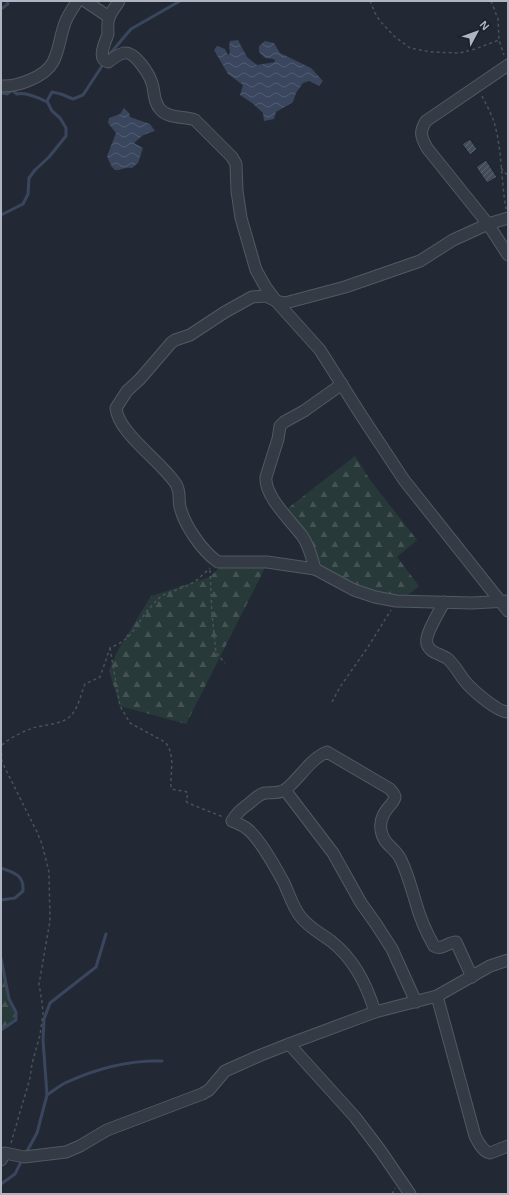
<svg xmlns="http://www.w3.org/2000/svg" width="509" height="1195" viewBox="0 0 509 1195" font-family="Arial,sans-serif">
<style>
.forest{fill:url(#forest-firs)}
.water{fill:url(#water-waves)}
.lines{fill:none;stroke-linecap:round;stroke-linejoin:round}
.stream{stroke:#39465d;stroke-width:3}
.building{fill:url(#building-hatch);stroke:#1d222c}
.minor-casing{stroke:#525963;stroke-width:13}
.path{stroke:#455457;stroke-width:1.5;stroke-dasharray:3 3;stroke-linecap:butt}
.minor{stroke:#353b45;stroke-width:11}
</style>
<defs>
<pattern id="forest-firs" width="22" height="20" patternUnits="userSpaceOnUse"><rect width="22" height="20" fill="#28393a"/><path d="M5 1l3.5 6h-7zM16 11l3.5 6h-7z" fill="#455355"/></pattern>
<pattern id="water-waves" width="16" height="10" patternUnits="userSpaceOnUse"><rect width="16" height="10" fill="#39465d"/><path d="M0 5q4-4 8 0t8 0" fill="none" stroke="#535e73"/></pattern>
<pattern id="building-hatch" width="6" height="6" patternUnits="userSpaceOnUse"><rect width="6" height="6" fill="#434c59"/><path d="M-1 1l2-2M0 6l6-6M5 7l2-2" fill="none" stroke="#5c646f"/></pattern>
</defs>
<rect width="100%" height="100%" fill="#222934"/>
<!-- forest -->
<g class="forest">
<polygon points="355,456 370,480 417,540 397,557 419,586 400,601 319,572 283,512"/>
<polygon points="267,564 186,724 120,706 109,671 118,650 151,596 210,577 222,565"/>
<polygon points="1,958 9,999 16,1012 16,1020 1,1030"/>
</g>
<!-- water -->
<g class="water">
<polygon points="238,40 247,57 257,65 275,62 274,59 265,58 259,52 259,46 265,41 274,43 280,53 311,68 323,81 319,86 309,81 303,83 296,93 293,102 276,112 274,119 264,121 263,113 252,103 240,95 243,85 228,74 214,50 217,46 225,49 228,55 230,53 229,47 230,41"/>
<path d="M 124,108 L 129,113 L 130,117 L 150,124 L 155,131 L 143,135 L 134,143 L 143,148 L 138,163 L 132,168 C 117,166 116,180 107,156 L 116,133 L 108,123 L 109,118 L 120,114 Z"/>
</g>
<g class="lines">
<!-- stream -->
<g class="stream">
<polyline points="1,9 8,4 7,1"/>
<polyline points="108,56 131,29 180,1"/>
<path d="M 1,90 L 2,93 L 7,94 L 12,90 L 17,94 C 25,92 40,98 47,102"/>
<polyline points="1,215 23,204 28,194 29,178 35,170 49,157 66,136 66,128 60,118 52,111 47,101 52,92 61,94 73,99 83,95 104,63"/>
<path d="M 1,868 C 15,873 24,875 23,891 L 15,898 L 1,900"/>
<polyline points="1,958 9,999 16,1012 16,1020 1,1030"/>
<polyline points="47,1095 43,1040 44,1019 50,1003 96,967 106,934"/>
<path d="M 26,1153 L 37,1133 L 47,1095 C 53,1091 59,1086 65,1083 C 95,1069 130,1060 162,1061"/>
<polyline points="1,1184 15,1174 22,1160"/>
</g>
</g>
<!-- building -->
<g class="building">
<polygon points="470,139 477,149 470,155 462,144"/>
<polygon points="486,160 497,177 487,183 476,167"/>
</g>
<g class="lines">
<defs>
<g id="minor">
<polyline points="85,1 109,17"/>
<path d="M 119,1 C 116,7 111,11 109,18 C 107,23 108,28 108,34 C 106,41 96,59 108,62 C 112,59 119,54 124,53 C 135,51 149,74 152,83 C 155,92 153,101 160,109 C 168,119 184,116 195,120 L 232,157 L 236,164 L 237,191 L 241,218 L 256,270 L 265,286 L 276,301 L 320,350 L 361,415 L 404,480 L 508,611"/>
<path d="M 508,65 L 426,121 C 419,132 421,137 427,148 L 488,224 L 508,255"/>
<path d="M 1,86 C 17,87 45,77 53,62 C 59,51 60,37 64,26 C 66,17 73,9 77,1"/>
<path d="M 508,218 L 488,224 L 453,240 L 420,261 L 345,287 L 285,303 L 276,301 L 266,296 L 252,297 L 225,312 L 190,335 L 175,340 L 171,343 L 140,379 L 127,391 L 116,408 C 118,433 161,461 176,484 C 181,493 178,498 180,507 C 185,526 202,551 218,562 L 267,562 L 315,569 L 354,590 L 375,597 L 396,601 L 472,603 L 508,601"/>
<path d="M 315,569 C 312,558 309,546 303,537 C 292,522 264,496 266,477 L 278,439 L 280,426 L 284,422 L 304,411 L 342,384"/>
<path d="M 444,602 C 440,611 424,635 427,644 C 430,654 443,654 449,660 C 455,666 459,673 464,680 C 471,689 497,712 508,712"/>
<polyline points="285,790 333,853 361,903 376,924 392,949 416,1002"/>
<path d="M 437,996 L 475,1136 C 479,1143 482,1151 490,1153 L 508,1146"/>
<path d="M 375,1012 C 367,985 354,959 331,941 C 320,933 308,927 300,916 C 293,907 289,894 284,883 C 277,870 258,836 246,828 C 242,825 237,823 232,821 C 239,809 243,809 252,801 C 256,798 259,794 265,793 C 272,792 280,794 286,789 C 299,779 311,758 327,752 L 390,789 C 392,792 395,794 395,797 C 395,804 378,812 381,830 C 383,845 396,848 401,860 C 407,872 411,887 415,900 C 419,915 426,932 434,946 C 441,951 448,942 456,942 L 472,977"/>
<polyline points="289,1044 355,1117 380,1150 410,1194"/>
<polyline points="1,1160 5,1153 24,1157 66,1152 80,1146 107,1130 202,1094 209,1090 225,1071 261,1055 289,1044 375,1012 437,996 490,966 508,960"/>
</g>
</defs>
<!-- minor casing -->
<use href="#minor" class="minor-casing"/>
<!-- path -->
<g class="path">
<polyline points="370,1 375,13 380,21 394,36 410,48 431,52 460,53 475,49 499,40"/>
<polyline points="491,1 498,19 499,40 504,55"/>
<path d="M 482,96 C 486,104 491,113 494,122 C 502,148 501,181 506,209"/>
<polyline points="501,168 508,176"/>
<polyline points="210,570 212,614 216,653 225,663"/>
<path d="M 110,648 L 120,706 L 130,723 L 165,742 C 176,755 170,772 171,788 C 176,792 183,789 188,793 L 186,801 L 188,803 L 223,817"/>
<polyline points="332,702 340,687 368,647 391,610"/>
<path d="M 11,1143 L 30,1078 L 32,1064 L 40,1035 L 43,1014 L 42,1002 L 39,984 L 50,921 L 49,872 L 42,844 L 37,832 L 2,762 L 1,746 C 9,738 22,732 33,728 C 46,724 65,725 73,713 C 79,705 81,694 85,684 L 100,677 L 110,648 L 122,642 L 131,634 L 147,611 L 161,596 L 189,585 L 197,580 L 210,568"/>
<polyline points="392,1194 395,1188"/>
</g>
<!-- minor -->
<use href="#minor" class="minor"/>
</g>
<!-- border -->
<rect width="509" height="1195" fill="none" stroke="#afb6c2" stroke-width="4"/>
<!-- north arrow -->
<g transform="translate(477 32) rotate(49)" stroke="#1b202a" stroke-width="3" paint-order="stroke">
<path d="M0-3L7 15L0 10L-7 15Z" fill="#afb6c2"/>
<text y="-6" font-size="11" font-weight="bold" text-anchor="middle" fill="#afb6c2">N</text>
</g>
</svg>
